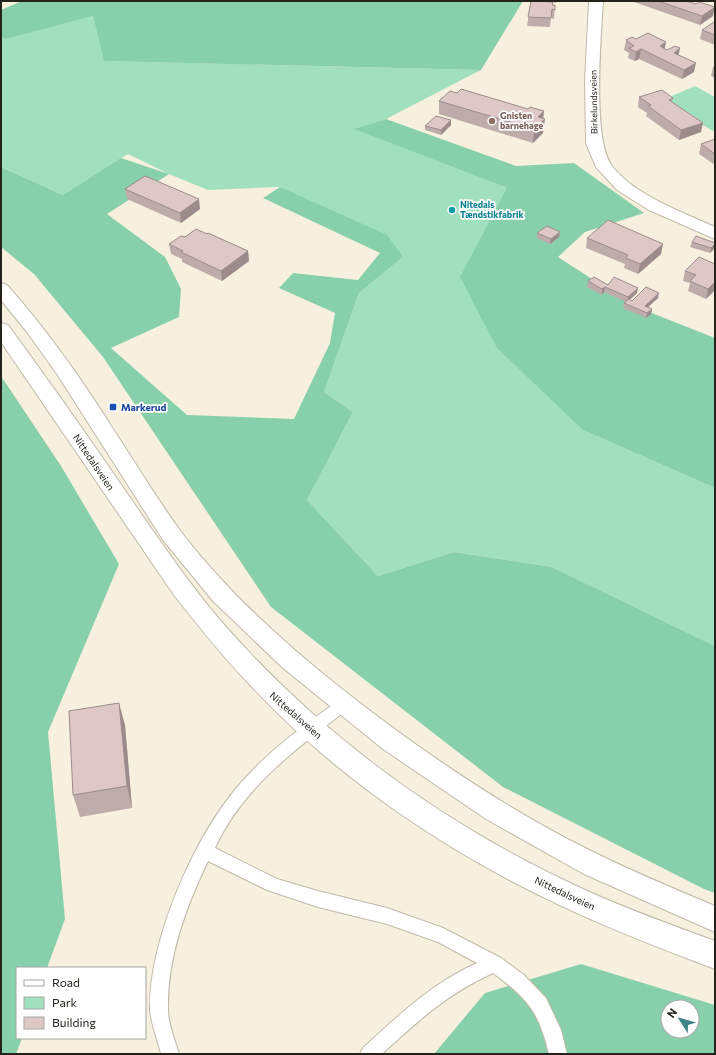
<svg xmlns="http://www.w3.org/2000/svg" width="716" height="1055" viewBox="0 0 716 1055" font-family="Commissioner,sans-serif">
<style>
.green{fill:#a1e0bf}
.forest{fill:#88d0ab;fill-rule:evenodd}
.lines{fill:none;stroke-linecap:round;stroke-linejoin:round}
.service-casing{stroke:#c1b9a9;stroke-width:2}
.minor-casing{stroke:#c1b9a9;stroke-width:2}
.secondary-casing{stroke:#c1b9a9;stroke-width:2}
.service{fill:#fff;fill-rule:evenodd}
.minor{fill:#fff;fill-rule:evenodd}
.secondary{fill:#fff;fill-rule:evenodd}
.wall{fill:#beacaa}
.shaded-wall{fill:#9b8c8b}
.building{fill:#ddc8c6;stroke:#9b8c8b}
.education-dot{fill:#8d6e63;stroke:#fefefe;stroke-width:1.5}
.culture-dot{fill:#0f9aa8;stroke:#fefefe;stroke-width:1.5}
.transit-dot{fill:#1a4fb4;stroke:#fefefe;stroke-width:1.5}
.labels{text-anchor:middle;stroke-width:3.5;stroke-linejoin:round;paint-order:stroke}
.far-street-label{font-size:9px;fill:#25221c;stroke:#fefefe}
.far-education-label{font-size:9px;font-weight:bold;fill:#785e54;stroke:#fefefe;text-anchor:start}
.far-culture-label{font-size:9px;font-weight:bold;fill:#0d838f;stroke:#fefefe;text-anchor:start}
.transit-label{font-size:10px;font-weight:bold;fill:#164399;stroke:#fefefe;text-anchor:start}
.street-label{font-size:10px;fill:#25221c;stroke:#fefefe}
</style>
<rect width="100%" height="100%" fill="#f8f0df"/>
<!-- green -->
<g class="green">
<polygon points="93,16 105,61 481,70 386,119 355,129 507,188 583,430 715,488 715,646 552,567 454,552 378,576 307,500 353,412 324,392 359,293 403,257 280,187 208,190 169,174 128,154 63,195 1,167 1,39"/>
<polygon points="695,86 715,97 715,132 660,101"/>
</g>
<!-- forest -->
<g class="forest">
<polygon points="22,1 523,1 481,70 104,61 93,16 5,39 1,38 1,10"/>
<polygon points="386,119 516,166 574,163 644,213 585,232 558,257 634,306 715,338 715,488 583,430 497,348 460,277 507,188 354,129"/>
<polygon points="121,158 169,174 107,214 165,257 181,289 179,317 111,348 187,415 294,419 330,343 335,313 279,288 293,273 358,280 380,253 263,198 280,187 387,235 403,257 359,293 324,392 353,412 307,500 378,576 454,552 552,567 715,646 715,893 704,889 503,787 271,607 103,357 34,274 1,247 1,167 63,195"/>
<polygon points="1,376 61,466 119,564 48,732 65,919 47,968 17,968 17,1038 22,1038 16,1054 1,1054"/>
<path d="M 581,964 L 715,1005 L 715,1054 L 434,1054 L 485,993 ZM 668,1007 L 692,1007 L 692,1031 L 668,1031 Z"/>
</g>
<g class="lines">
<defs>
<path id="service" d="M 343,699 L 348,701 L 350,705 L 348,709 C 297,748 242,788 215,848 L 277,879 L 318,891 L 387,908 L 443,928 L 501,958 L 524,975 L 546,998 L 561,1030 L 567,1054 L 549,1054 C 539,1012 528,999 493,973 C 447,994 419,1020 382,1054 L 360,1054 L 363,1048 C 399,1015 432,983 477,963 L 438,942 L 387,924 L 318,907 L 267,890 L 208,861 C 186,907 167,957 168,1010 C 168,1024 175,1040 179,1054 L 161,1054 C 158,1040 151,1024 150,1010 C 149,940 194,837 239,785 C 267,752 303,726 338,701 Z"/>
<path id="minor" d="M 589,1 L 603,1 C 601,37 592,139 612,166 C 634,195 682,212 715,227 L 715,239 L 649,210 L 617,190 L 596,167 L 586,143 L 585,80 Z"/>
<g id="secondary">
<path d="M 1,283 L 7,285 C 47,330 81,378 113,429 C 137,465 159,503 185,537 C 229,593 282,641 337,685 C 415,747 498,804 587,849 C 629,870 672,888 715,906 L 715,932 L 584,874 L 486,819 L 383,749 L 283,668 L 213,601 L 163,540 L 57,374 L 27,332 L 1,300 Z"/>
<path d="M 1,323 L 8,325 C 47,378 85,432 122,486 C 153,531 184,577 219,619 C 320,735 445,826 585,890 C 627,909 671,925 715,941 L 715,969 C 665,950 615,931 566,908 C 451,855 339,780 252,687 C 224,658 199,627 174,595 L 1,342 Z"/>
</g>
</defs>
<!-- service casing -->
<use href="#service" class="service-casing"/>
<!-- minor casing -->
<use href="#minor" class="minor-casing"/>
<!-- secondary casing -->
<use href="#secondary" class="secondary-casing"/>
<!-- service -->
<use href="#service" class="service"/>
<!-- minor -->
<use href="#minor" class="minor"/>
<!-- secondary -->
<use href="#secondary" class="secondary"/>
</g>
<!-- wall -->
<g class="wall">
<polygon points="531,1 556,1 556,3 553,2 552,5 555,5 554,19 551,18 550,27 527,26"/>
<polygon points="631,1 686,1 713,16 700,25"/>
<polygon points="715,22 715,45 700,39 702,30"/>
<polygon points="636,39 667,50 680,48 678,55 694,72 682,79 639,59 635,61 628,58 629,53 624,50 626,40"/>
<polygon points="715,66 715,78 711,76 713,67"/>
<polygon points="457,93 543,119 543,133 533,143 439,114 439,101"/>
<polygon points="639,97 673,98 672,102 701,132 679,140 646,116 647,113 638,107"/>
<polygon points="451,120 451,125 441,135 425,130 425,126"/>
<polygon points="715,139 715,165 699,154 701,144"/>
<polygon points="125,189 200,209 181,223 127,199"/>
<polygon points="537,233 559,237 550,244 537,238"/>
<polygon points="207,234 248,251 249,261 222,281 182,262 182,259 171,254 169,244 185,237"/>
<polygon points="587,238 661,254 638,274 624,268 625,264 586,248"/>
<polygon points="692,242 715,248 710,253 690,247"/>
<polygon points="715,264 715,290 706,299 688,291 690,283 683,281 685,271"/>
<polygon points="588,281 608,285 637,293 630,300 632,301 658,298 648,307 652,309 651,314 646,318 623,308 624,303 626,302 604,292 602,295 587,287"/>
<polygon points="125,725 132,808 80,817 73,795"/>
</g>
<!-- shaded-wall -->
<g class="shaded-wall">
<polygon points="715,7 713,16 700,25 702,16"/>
<polygon points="666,42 664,52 660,46"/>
<polygon points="680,48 678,57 674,53"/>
<polygon points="641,49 639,59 635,61 636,52"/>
<polygon points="696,63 694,72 682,79 684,70"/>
<polygon points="544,111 543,121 545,119 543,133 533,143 534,129 538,117"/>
<polygon points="451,120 451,125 441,135 441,130"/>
<polygon points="703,123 701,132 679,140 681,130"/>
<polygon points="199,199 200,209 181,223 180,213"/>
<polygon points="560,232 559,237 550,244 551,239"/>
<polygon points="663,244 661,254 638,274 640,264"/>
<polygon points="715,244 715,248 710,253 711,248"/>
<polygon points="248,251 249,261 222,281 221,271"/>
<polygon points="715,282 715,290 706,299 708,289"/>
<polygon points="605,287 604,292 602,295 602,289"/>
<polygon points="638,288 637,293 627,302 628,297"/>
<polygon points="659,293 658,298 644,311 645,306"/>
<polygon points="652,309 651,314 646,318 647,313"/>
<polygon points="119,703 125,725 132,808 127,786"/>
</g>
<!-- building -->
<g class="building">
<polygon points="531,1 553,2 552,5 555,5 555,10 552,9 551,18 528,17"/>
<polygon points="658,1 686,1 696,4 699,2 715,7 702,16"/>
<polygon points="714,22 715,22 715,35 702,30"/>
<polygon points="648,33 666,42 660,46 667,50 675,46 680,48 674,53 696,63 684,70 641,49 636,52 629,48 634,46 626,40 632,37 636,39"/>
<polygon points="461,89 528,109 530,107 544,111 538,117 545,119 534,129 439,101 450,91 457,93"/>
<polygon points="662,90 673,98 669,100 703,123 681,130 648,106 651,105 639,97"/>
<polygon points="436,116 451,120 441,130 425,126"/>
<polygon points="715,139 715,154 701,144"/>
<polygon points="145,176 199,199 180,213 125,189"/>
<polygon points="608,220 663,244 640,264 626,258 628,255 587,238"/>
<polygon points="547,226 560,232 551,239 537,233"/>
<polygon points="196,229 207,234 208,233 248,251 221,271 181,252 183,251 169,244 181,236 185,237"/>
<polygon points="696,236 715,243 715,244 711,248 692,242"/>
<polygon points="699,257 715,264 715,282 708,289 690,281 696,275 685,271"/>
<polygon points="594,277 608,285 614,277 638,288 628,297 605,287 602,289 588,281"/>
<polygon points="646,287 659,293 645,306 652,309 647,313 624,303 629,299 632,301"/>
<polygon points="119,703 127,786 73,795 69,711"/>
</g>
<!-- markers -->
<circle class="education-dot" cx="492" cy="121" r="4"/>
<circle class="culture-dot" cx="452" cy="210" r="4"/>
<rect class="transit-dot" x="109" y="403" width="8" height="8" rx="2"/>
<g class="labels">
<!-- far-street labels -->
<g class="far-street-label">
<text transform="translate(594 102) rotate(-91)" y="3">Birkelundsveien</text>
</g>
<!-- far-education labels -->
<g class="far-education-label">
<text x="500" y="119">Gnisten<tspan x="500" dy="10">barnehage</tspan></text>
</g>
<!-- far-culture labels -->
<g class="far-culture-label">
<text x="460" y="208">Nitedals<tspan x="460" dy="10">Tændstikfabrik</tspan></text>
</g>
<!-- transit labels -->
<g class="transit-label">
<text x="121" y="411">Markerud</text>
</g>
<!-- street labels -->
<g class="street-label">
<text transform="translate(94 462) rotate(56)" y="4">Nittedalsveien</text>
<text transform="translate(296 715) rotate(41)" y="4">Nittedalsveien</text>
<text transform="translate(565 893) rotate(25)" y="4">Nittedalsveien</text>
</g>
</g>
<!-- border -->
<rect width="716" height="1055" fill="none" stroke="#25221c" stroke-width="4"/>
<!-- legend -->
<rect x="16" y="967" width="130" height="72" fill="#fefefe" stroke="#a7a6a4"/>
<rect x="24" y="980" width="20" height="6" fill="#ffffff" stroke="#a7a6a4"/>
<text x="52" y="987" font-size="12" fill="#25221c">Road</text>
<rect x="24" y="997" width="20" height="12" fill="#a1e0bf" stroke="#a7a6a4"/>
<text x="52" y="1007" font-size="12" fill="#25221c">Park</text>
<rect x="24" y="1017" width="20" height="12" fill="#ddc8c6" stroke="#a7a6a4"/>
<text x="52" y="1027" font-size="12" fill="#25221c">Building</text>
<!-- north arrow -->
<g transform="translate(680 1019) rotate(307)"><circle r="19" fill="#fefefe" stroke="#a7a6a4"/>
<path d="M0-3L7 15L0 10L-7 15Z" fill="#3d8589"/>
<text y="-6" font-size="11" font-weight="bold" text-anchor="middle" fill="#25221c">N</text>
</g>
</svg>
